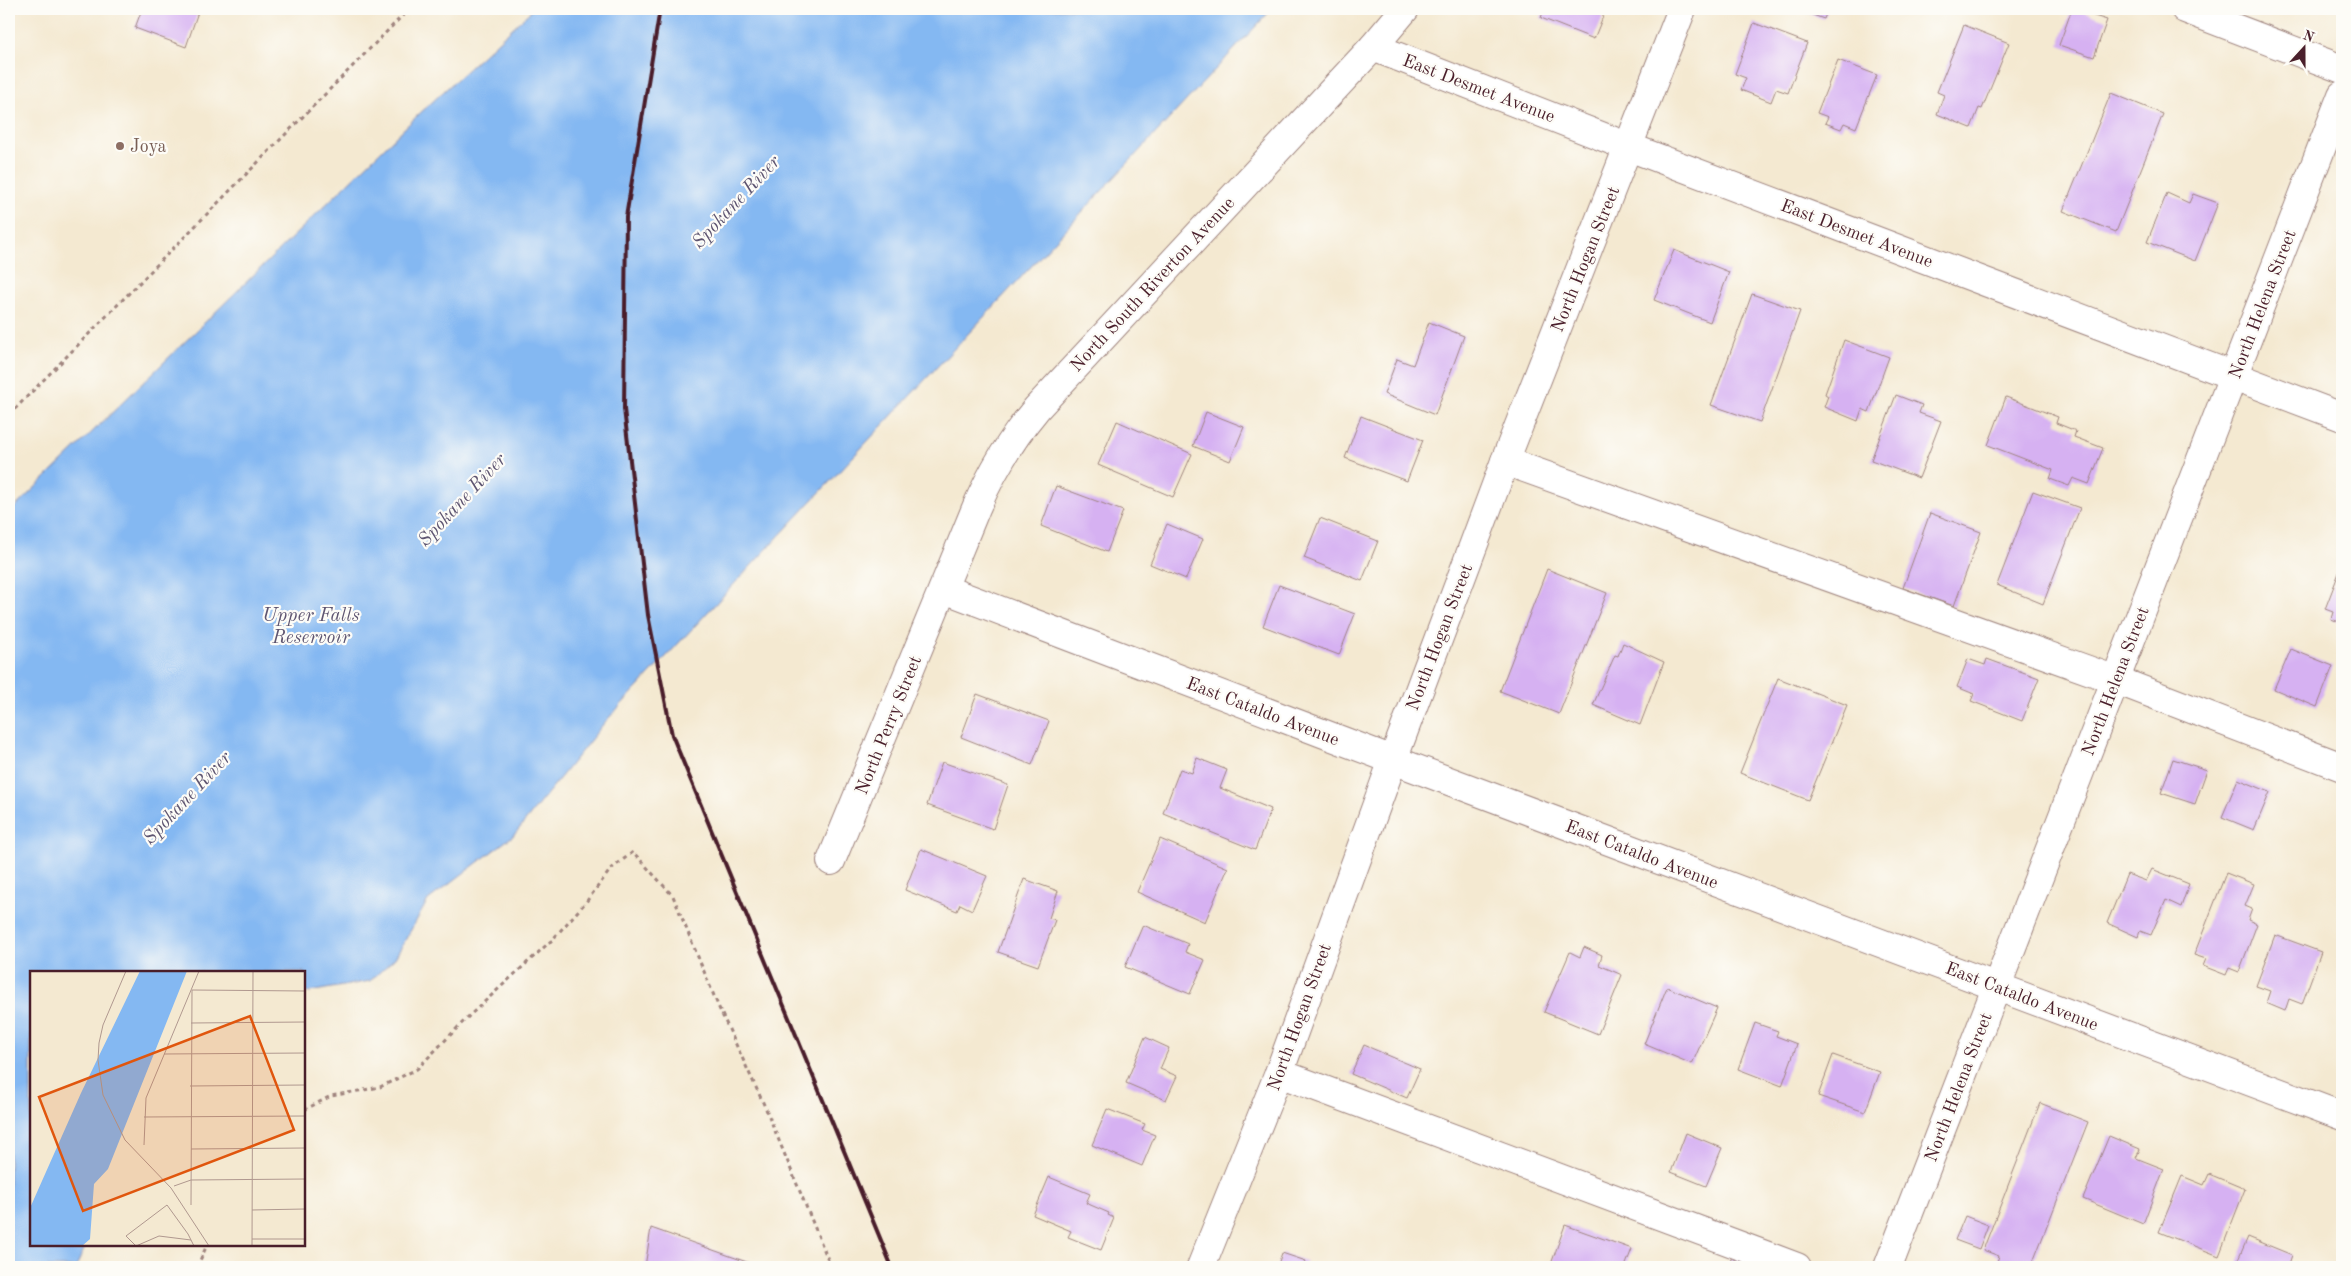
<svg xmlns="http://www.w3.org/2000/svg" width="2351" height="1276" viewBox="0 0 2351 1276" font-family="'Old Standard TT',serif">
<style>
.water{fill:#84b8f2;stroke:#676c8e}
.building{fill:#d6b1f2}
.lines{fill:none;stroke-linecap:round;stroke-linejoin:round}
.minor-casing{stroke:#9f847e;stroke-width:30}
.path{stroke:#9f847e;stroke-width:3;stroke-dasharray:4 4;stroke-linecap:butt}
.minor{stroke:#fff;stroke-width:28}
.rail{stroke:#4a1f2b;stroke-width:4}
.education-dot{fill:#8d6e63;stroke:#fdfcf7;stroke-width:2}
.labels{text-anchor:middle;stroke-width:4.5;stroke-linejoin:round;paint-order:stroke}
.street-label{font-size:18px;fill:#4a1f2b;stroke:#fdfcf7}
.education-label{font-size:18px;fill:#785e54;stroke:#fdfcf7;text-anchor:start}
.water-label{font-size:19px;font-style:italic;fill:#5e5571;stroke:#fdfcf7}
.inset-road{fill:none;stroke:#b0988f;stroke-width:1}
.view{fill:#e0560e;fill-opacity:0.15;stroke:#e0560e;stroke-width:2.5}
.inset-edge{fill:none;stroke:#4a1f2b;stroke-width:2.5}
</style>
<rect width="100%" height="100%" fill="#fdfcf7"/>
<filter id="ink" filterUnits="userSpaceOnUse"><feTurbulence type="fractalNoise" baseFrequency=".02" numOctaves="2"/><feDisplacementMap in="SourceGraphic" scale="10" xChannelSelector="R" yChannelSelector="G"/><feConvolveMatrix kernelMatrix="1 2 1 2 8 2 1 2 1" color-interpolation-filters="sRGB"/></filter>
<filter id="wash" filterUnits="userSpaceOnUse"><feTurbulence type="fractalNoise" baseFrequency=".0096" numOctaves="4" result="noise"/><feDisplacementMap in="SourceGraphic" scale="20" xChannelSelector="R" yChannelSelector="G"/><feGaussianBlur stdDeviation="1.12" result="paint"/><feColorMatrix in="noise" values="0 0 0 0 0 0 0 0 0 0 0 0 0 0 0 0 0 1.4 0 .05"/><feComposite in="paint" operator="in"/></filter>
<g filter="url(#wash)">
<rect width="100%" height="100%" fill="#f4e9d1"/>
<!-- water -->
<polygon class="water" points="533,9 1272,9 605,722 514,835 428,900 395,958 370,981 304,993 304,972 31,972 31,1245 86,1245 76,1267 9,1267 9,513 417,116"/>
<g id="blocks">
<!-- building -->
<g class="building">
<polygon points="142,9 199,9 186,47 135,28"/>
<polygon points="1544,9 1606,9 1594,39 1541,18"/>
<polygon points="1796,9 1828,9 1824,19"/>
<polygon points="2072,9 2107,20 2094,57 2059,45"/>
<polygon points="1754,23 1807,43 1788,93 1776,89 1771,102 1741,90 1746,78 1735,74"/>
<polygon points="1964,25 2009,43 1982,109 1979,108 1971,128 1937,114 1944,95 1937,92"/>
<polygon points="1838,60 1877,75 1856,128 1844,123 1841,129 1825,123 1828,117 1817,113"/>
<polygon points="2111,93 2163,114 2116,232 2063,211"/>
<polygon points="2167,193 2189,203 2193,194 2218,203 2195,261 2147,242"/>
<polygon points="1674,250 1729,272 1710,322 1654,300"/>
<polygon points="1752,294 1800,311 1760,422 1711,405"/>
<polygon points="1429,322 1464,336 1435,415 1384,394 1397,359 1413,365"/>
<polygon points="1844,340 1889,357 1869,412 1862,409 1858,421 1824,407 1828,396 1825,394"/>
<polygon points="1896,395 1922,405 1919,413 1941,421 1919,478 1871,460"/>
<polygon points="2006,397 2058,417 2056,423 2076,431 2074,437 2103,448 2089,484 2073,478 2069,486 2050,479 2053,470 1988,445"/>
<polygon points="1206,412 1244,427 1230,461 1193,446"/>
<polygon points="1361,416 1423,440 1407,481 1345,458"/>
<polygon points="1117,421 1192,454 1173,497 1098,465"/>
<polygon points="1056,486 1123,511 1107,552 1041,526"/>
<polygon points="2033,491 2080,508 2043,604 1997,585"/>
<polygon points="1930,513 1981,532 1954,606 1903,588"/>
<polygon points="1320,518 1378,541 1362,581 1304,558"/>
<polygon points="1167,524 1203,539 1186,579 1150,564"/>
<polygon points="2342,565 2342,623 2331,619 2333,612 2325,609"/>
<polygon points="1547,569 1607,593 1559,714 1500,691"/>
<polygon points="1279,585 1355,614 1339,655 1263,626"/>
<polygon points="1623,643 1664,662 1640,725 1593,705 1615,655 1618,656"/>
<polygon points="2291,649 2333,666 2317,707 2274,689"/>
<polygon points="1968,659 1985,665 1987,659 2039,678 2022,721 1971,701 1974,694 1957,687"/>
<polygon points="1778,678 1847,705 1808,800 1740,773"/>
<polygon points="977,694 1049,721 1032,765 961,737"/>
<polygon points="1197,758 1227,770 1220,788 1271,809 1255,850 1163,813 1180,769 1192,773"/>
<polygon points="2173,759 2207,770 2195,804 2161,793"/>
<polygon points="942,762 1008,785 993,829 927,805"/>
<polygon points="2238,779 2270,792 2254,830 2222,817"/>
<polygon points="1160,839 1228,868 1205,922 1137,892"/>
<polygon points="921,849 987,876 972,910 960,904 957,911 905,890"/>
<polygon points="2152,869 2189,884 2181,907 2166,900 2151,935 2140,931 2138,937 2107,923 2127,874 2146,881"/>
<polygon points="2226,873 2254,884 2245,906 2252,909 2248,920 2257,924 2239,972 2229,968 2226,975 2203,966 2206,959 2194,955"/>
<polygon points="1024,879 1058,891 1049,918 1055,920 1038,966 998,952"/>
<polygon points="1143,925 1188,944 1185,952 1205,960 1190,994 1125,967"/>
<polygon points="2275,935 2321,952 2302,1004 2289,999 2285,1011 2266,1003 2270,991 2256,986"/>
<polygon points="1584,947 1602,955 1599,965 1622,975 1598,1034 1544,1012 1570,952 1580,957"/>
<polygon points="1667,987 1717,1008 1692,1064 1644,1044"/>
<polygon points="1755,1023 1778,1031 1776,1036 1797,1044 1782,1086 1738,1069"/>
<polygon points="1145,1037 1169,1048 1160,1069 1177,1076 1166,1100 1126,1083"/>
<polygon points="1364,1045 1420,1069 1407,1098 1351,1074"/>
<polygon points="1833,1055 1880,1072 1865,1112 1818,1096"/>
<polygon points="2040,1103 2088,1122 2031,1267 1995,1267 1999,1256 1983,1250"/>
<polygon points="1107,1109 1145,1124 1142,1130 1155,1135 1142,1166 1092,1145"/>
<polygon points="1686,1133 1722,1148 1706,1186 1671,1172"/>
<polygon points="2109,1136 2140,1149 2136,1158 2164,1169 2143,1224 2083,1199"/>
<polygon points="2209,1174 2245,1189 2219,1256 2159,1232 2182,1176 2204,1185"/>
<polygon points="1049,1177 1090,1194 1086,1203 1109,1213 1108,1215 1114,1218 1101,1250 1068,1237 1071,1231 1033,1215"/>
<polygon points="1965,1216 1988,1225 1979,1249 1955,1240"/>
<polygon points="1565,1225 1632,1249 1625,1267 1550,1267"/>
<polygon points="651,1228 761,1267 645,1267"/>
<polygon points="2248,1237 2292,1255 2288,1267 2235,1267"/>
<polygon points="1734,1251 1773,1267 1728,1267"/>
<polygon points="1282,1253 1306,1261 1304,1265 1309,1267 1277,1267"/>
</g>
</g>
</g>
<g filter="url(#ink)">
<use href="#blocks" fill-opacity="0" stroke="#9f847e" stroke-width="1"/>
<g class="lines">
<defs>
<g id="minor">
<polyline points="2185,9 2342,69"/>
<polyline points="1373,47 1629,147 2342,417"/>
<polyline points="1505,461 2116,680 2342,767"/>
<polyline points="944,589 1393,760 2342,1116"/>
<path d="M 831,861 L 976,508 C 992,471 1011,439 1037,408 L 1373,47 L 1405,9"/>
<polyline points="1279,1073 1797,1267"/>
<polyline points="1201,1267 1279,1073 1393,760 1505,461 1682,9"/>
<polyline points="1888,1267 2342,95"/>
</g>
</defs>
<!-- minor casing -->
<use href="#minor" class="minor-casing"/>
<!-- path -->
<g class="path">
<polyline points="9,415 409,9"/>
<polyline points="304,1110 331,1096 380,1087 417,1069 470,1015 552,940 586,902 611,869 633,852 673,896 719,1008 766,1109 831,1267"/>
<polyline points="197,1267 207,1245"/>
</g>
<!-- minor -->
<use href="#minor" class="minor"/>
<!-- rail -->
<polyline class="rail" points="660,9 626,217 624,409 648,615 672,735 892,1267"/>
</g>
</g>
<!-- markers -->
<circle class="education-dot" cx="120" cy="146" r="5"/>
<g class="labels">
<!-- street labels -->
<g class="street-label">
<text transform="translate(1479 88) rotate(21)" y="6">East Desmet Avenue</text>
<text transform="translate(1857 233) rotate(21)" y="6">East Desmet Avenue</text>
<text transform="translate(1585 259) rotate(-68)" y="6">North Hogan Street</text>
<text transform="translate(1152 284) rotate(-47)" y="6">North South Riverton Avenue</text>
<text transform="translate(2262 304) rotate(-69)" y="6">North Helena Street</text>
<text transform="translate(1439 637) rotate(-69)" y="6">North Hogan Street</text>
<text transform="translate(2115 681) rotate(-69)" y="6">North Helena Street</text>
<text transform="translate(1263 711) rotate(21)" y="6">East Cataldo Avenue</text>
<text transform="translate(888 725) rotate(-68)" y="6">North Perry Street</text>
<text transform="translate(1642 854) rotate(21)" y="6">East Cataldo Avenue</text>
<text transform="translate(2022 996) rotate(21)" y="6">East Cataldo Avenue</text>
<text transform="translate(1299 1017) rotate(-70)" y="6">North Hogan Street</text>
<text transform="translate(1958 1087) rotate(-69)" y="6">North Helena Street</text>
</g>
<!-- education labels -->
<g class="education-label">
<text x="130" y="152">Joya</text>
</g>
<!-- water labels -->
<g class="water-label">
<text transform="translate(735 201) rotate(-47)" y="7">Spokane River</text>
<text transform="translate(461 499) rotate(-47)" y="7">Spokane River</text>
<text x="311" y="621">Upper Falls<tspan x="311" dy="22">Reservoir</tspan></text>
<text transform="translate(186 797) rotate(-47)" y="7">Spokane River</text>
</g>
</g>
<!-- overview -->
<g transform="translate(30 971)">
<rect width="275" height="275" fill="#f4e9d1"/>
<path d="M 110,0 L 157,0 L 78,198 L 64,213 L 60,268 L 52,275 L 0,275 L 0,237 L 51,122 Z" fill="#84b8f2"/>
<path class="inset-road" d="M 96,0 L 73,54 L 69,72 L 68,89 L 73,124 L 95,169 L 141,217 L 179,275M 161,52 L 275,51M 134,83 L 275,82M 160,115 L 275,114M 114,146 L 275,145M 114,174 L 116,127 L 169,0M 161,178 L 275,177M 144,215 L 161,209 L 275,208M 161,234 L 162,19 L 275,20M 222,239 L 275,238M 222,268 L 275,268M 161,269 L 129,265 L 106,275 L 96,265 L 137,234 L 158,263 L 164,275M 222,275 L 223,0"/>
<path class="view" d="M 220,45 L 264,159 L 53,240 L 9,126 Z"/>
<rect width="275" height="275" class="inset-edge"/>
</g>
<!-- margin -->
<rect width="2351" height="1276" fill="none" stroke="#fdfcf7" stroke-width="30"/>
<!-- north arrow -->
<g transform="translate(2304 48) rotate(21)" stroke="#fdfcf7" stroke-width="4" paint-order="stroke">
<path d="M0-4L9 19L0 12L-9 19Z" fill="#4a1f2b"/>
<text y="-8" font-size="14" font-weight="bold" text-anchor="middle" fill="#4a1f2b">N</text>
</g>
</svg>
